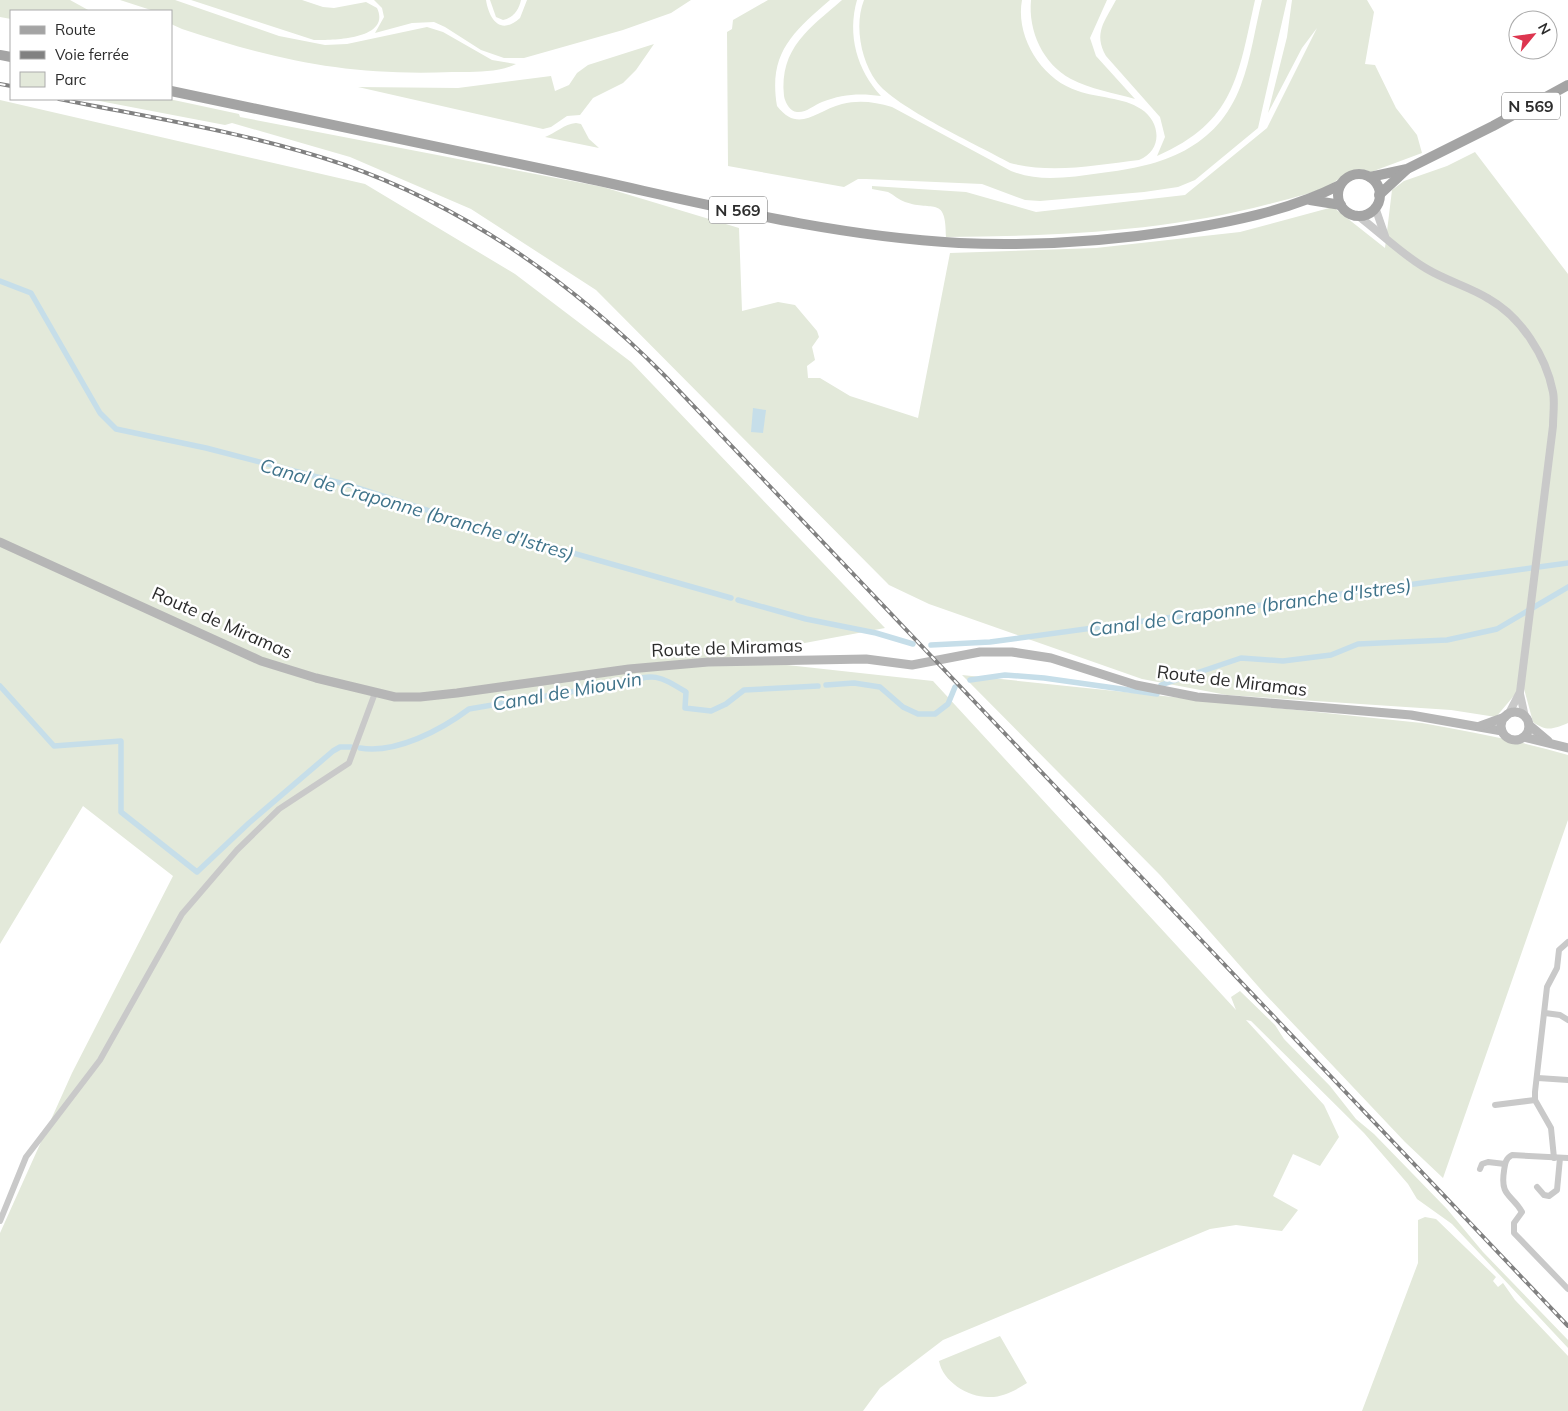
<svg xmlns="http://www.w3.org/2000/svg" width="1568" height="1411" viewBox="0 0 1568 1411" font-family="Mulish,sans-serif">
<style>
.green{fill:#e3e9da}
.water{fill:#c6dee9}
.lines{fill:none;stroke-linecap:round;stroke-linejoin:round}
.canal{stroke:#c6dee9;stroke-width:5.5}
.minor{stroke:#c9c9c9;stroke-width:6}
.tertiary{stroke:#c9c9c9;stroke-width:8}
.secondary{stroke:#b6b6b6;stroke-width:9}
.primary{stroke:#a4a4a4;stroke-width:10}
.rail-casing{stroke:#818181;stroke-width:4}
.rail{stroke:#fff;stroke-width:2;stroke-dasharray:5.5;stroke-linecap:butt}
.labels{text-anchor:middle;stroke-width:5;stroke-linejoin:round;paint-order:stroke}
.shield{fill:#fff;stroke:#6b6b6b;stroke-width:1}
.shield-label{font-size:16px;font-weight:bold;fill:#2c2c2c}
.street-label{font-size:18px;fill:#2c2c2c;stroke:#fff}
.water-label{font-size:19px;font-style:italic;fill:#3f738a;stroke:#fff}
</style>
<rect width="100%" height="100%" fill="#fff"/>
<!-- green -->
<g class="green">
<polygon points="0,0 70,0 90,11 11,11 11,19 0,17"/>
<path d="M 120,0 L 175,0 L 279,36 L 325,45 L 347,44 L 427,27 L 443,32 L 492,60 L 516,64 C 498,73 472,72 452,72 C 350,76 278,61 182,29 L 171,24 L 171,11 L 154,11 Z"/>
<path d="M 191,0 L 302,0 L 323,7 L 334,8 L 366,2 L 377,8 C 392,40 330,40 314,40 Z"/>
<path d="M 374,0 L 486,0 C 489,19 500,36 520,18 L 527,0 L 695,0 L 691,0 L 671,13 L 623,30 L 524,58 L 504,58 L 481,50 L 445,27 L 434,22 L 412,23 L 375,33 L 384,17 L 382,8 Z"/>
<path d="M 490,0 L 521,0 C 519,10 513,18 503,20 L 496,17 Z"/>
<path d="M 768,0 L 830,0 C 793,32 768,53 777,106 C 799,134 815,111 842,104 C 859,100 875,102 892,107 L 1011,171 C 1041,183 1070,177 1101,173 C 1162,166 1217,149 1241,85 C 1251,59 1255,28 1262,0 L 1287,0 L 1258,128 L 1195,180 L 1178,187 L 1144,192 L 1040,201 L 1025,200 L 982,184 L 866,179 L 858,179 L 844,187 L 728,166 L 727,32 L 732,29 L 733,20 Z"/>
<path d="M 842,0 L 857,0 C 847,35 857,70 881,96 C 860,93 842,94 822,102 C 814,105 806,113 797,112 C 790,112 785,102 784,96 C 779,48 810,28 842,0 Z"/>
<path d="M 864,0 L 1022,0 C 1015,37 1042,80 1078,91 C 1097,98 1123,97 1141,109 C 1161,122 1163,150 1139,160 C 1096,165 1053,174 1010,163 C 980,146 894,107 876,81 C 861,60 854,25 864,0 Z"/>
<path d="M 1031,0 L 1107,0 L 1090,38 L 1096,56 L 1135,99 C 1114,93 1090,89 1071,79 C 1043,64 1028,31 1031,0 Z"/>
<path d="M 1116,0 L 1255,0 C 1238,76 1235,122 1157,156 L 1165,137 L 1160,117 L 1106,56 C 1093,33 1105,21 1116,0 Z"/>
<path d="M 1292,0 L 1367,0 L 1374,12 L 1365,64 L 1375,65 L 1396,108 L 1417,135 L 1422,153 L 1371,172 C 1365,170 1362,169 1356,170 C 1343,173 1336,183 1324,188 C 1306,195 1288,199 1269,204 C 1163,232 1055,236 946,237 C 946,195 934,212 905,202 C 899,200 894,195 888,192 C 883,191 877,190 872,189 L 872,186 L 966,192 L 1036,212 L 1185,195 L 1267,128 L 1317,28 L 1302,48 L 1268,113 L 1287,37 Z"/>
<polygon points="654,44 636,70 623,83 593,98 580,115 567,116 551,127 543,129 358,87 458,88 551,76 555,91 569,85 577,73 588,65"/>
<path d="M 89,99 L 169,99 L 239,114 L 240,117 L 603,187 L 739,228 L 742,311 L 778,302 L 795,305 L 817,331 L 819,337 L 812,347 L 815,360 L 807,366 L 808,378 L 820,378 L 850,396 L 918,418 L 950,253 L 1096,248 L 1240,232 L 1333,207 L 1385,248 L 1392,190 L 1404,181 L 1447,166 L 1475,152 L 1568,274 L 1568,723 C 1553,729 1547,732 1533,722 L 1523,685 L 1496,717 L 1451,710 L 1227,695 L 1142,679 L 929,604 L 889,585 L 596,290 L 471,209 L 350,157 L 232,123 L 225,125 Z"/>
<polygon points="0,100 365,184 515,274 631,362 885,628 724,658 933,681 1236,1010 1231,997 1240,991 1275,1025 1284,1039 1330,1086 1356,1119 1374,1134 1447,1209 1483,1252 1568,1340 1568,1348 1452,1224 1417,1199 1408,1184 1364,1133 1251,1021 1246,1020 1324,1105 1339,1137 1320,1166 1293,1154 1273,1196 1298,1210 1282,1231 1236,1225 1210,1229 943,1340 880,1388 863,1411 0,1411 0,1233 72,1073 173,876 83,806 0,944"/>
<path d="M 576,123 L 581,124 L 589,139 L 599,148 L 545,137 C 556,133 564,124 576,123 Z"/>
<path d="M 962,675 L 1422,723 C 1471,732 1521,741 1568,755 L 1568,820 L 1443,1178 L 1405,1142 L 1264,993 L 1160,875 Z"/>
<polygon points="1425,1217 1436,1219 1496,1277 1493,1281 1498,1287 1503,1283 1515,1300 1568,1356 1568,1411 1362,1411 1418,1263 1418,1220"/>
<path d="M 1000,1336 L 1027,1383 C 1016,1390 1004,1397 990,1397 C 969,1398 943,1382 939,1361 Z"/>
</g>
<!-- water -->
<polygon class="water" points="753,408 766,410 763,433 751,432"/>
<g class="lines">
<!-- canal -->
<g class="canal">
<polyline points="0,281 31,293 100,413 116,429 206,448 352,486 464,522 731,598"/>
<polyline points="738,600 806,619 876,633 913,644"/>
<polyline points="931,645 990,642 1568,563"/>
<polyline points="970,680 1005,675 1044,678 1157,694"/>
<polyline points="826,685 854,683 880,687 903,707 918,714 935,714 948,704 955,687"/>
<polyline points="1161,685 1241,658 1283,661 1331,655 1358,644 1447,640 1497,629 1568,587"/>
<polyline points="0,686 54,746 121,741 121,812 197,872 249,823 333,751 340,747 351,747"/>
<path d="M 360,748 C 396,754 441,730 469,709 L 623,683 C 655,673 658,675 686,692 L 685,708 L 711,711 L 726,704 L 744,690 L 818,686"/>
</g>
<!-- minor -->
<g class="minor">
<polyline points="1545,1013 1560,1015 1568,1020"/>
<polyline points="1538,1078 1568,1080"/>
<polyline points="1495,1105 1535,1100"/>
<polyline points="1554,1158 1551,1128 1535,1100 1535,1092 1547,987 1557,968 1559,950 1568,942"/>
<path d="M 1568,1158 L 1512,1155 C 1505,1159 1505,1164 1504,1171 C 1500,1197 1512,1194 1522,1212 L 1514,1223 L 1514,1233 L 1568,1289"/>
<polyline points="1480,1169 1482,1164 1488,1162 1505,1164"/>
<polyline points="1537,1187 1544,1195 1549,1196 1557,1190 1560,1158"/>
<polyline points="0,1221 26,1157 100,1060 182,914 237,850 279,809 349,763 375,693"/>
</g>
<!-- tertiary -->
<g class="tertiary">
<polyline points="1375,207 1385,236"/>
<path d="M 1357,215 C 1381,233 1401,254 1427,269 C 1447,281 1470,287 1489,299 C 1521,317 1546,356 1553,392 C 1555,402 1553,415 1553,426 L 1520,692 L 1508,715"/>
<polyline points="1520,694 1525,717"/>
</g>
<!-- secondary -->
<g class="secondary">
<polyline points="0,542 261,661 316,678 395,697 420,697 457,693 629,669 708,662 866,659 912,665 980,652 1012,652 1051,658 1136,685 1197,697 1411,715 1502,731"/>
<circle cx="1515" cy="726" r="14"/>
<polyline points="1529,725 1548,741"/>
<polyline points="1480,726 1505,717"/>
<polyline points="1524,737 1568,748"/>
</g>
<!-- primary -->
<g class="primary">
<polyline points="0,55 11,57"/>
<path d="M 171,91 C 306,119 441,147 576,176 C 702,203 829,236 959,243 C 1031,246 1103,242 1174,231 C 1231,222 1288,211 1340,185"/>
<circle cx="1359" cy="195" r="21"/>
<polyline points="1370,177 1407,169 1493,126 1568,85"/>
<polyline points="1379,195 1406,170"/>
<polyline points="1310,200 1341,205"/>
</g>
<defs>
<g id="rail">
<polyline points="0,84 11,86"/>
<path d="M 59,99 C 153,118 250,133 342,164 C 467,207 573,283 665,376 L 1568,1326"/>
</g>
</defs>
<!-- rail casing -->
<use href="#rail" class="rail-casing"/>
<!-- rail -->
<use href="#rail" class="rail"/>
</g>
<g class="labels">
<!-- shield labels -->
<g class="shield">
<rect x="1502" y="92.5" width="58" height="27" rx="4"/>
<rect x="709" y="196.5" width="58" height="27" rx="4"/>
</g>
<g class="shield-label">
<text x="1531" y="112">N 569</text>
<text x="738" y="216">N 569</text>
</g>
<!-- street labels -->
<g class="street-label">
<text transform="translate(222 623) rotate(24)" y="6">Route de Miramas</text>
<text transform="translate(727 648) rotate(-2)" y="6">Route de Miramas</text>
<text transform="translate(1232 681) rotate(7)" y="6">Route de Miramas</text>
</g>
<!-- water labels -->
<g class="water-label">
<text transform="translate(417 509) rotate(16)" y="7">Canal de Craponne (branche d'Istres)</text>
<text transform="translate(1250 607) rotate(-8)" y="7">Canal de Craponne (branche d'Istres)</text>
<text transform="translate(567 691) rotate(-10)" y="7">Canal de Miouvin</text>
</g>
</g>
<!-- legend -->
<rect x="10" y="10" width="162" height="90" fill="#ffffff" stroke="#ababab"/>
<rect x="20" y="26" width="25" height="8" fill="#a4a4a4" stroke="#ababab"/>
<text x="55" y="35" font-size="15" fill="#2c2c2c">Route</text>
<rect x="20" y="51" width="25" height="8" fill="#818181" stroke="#ababab"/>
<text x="55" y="60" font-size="15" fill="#2c2c2c">Voie ferrée</text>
<rect x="20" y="72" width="25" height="15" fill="#e3e9da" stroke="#ababab"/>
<text x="55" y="85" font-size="15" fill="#2c2c2c">Parc</text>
<!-- north arrow -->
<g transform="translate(1533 35) rotate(61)"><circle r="24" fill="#ffffff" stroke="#ababab"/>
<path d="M0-4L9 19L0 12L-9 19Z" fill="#dd354f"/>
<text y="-8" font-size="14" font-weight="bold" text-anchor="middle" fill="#2c2c2c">N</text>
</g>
</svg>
